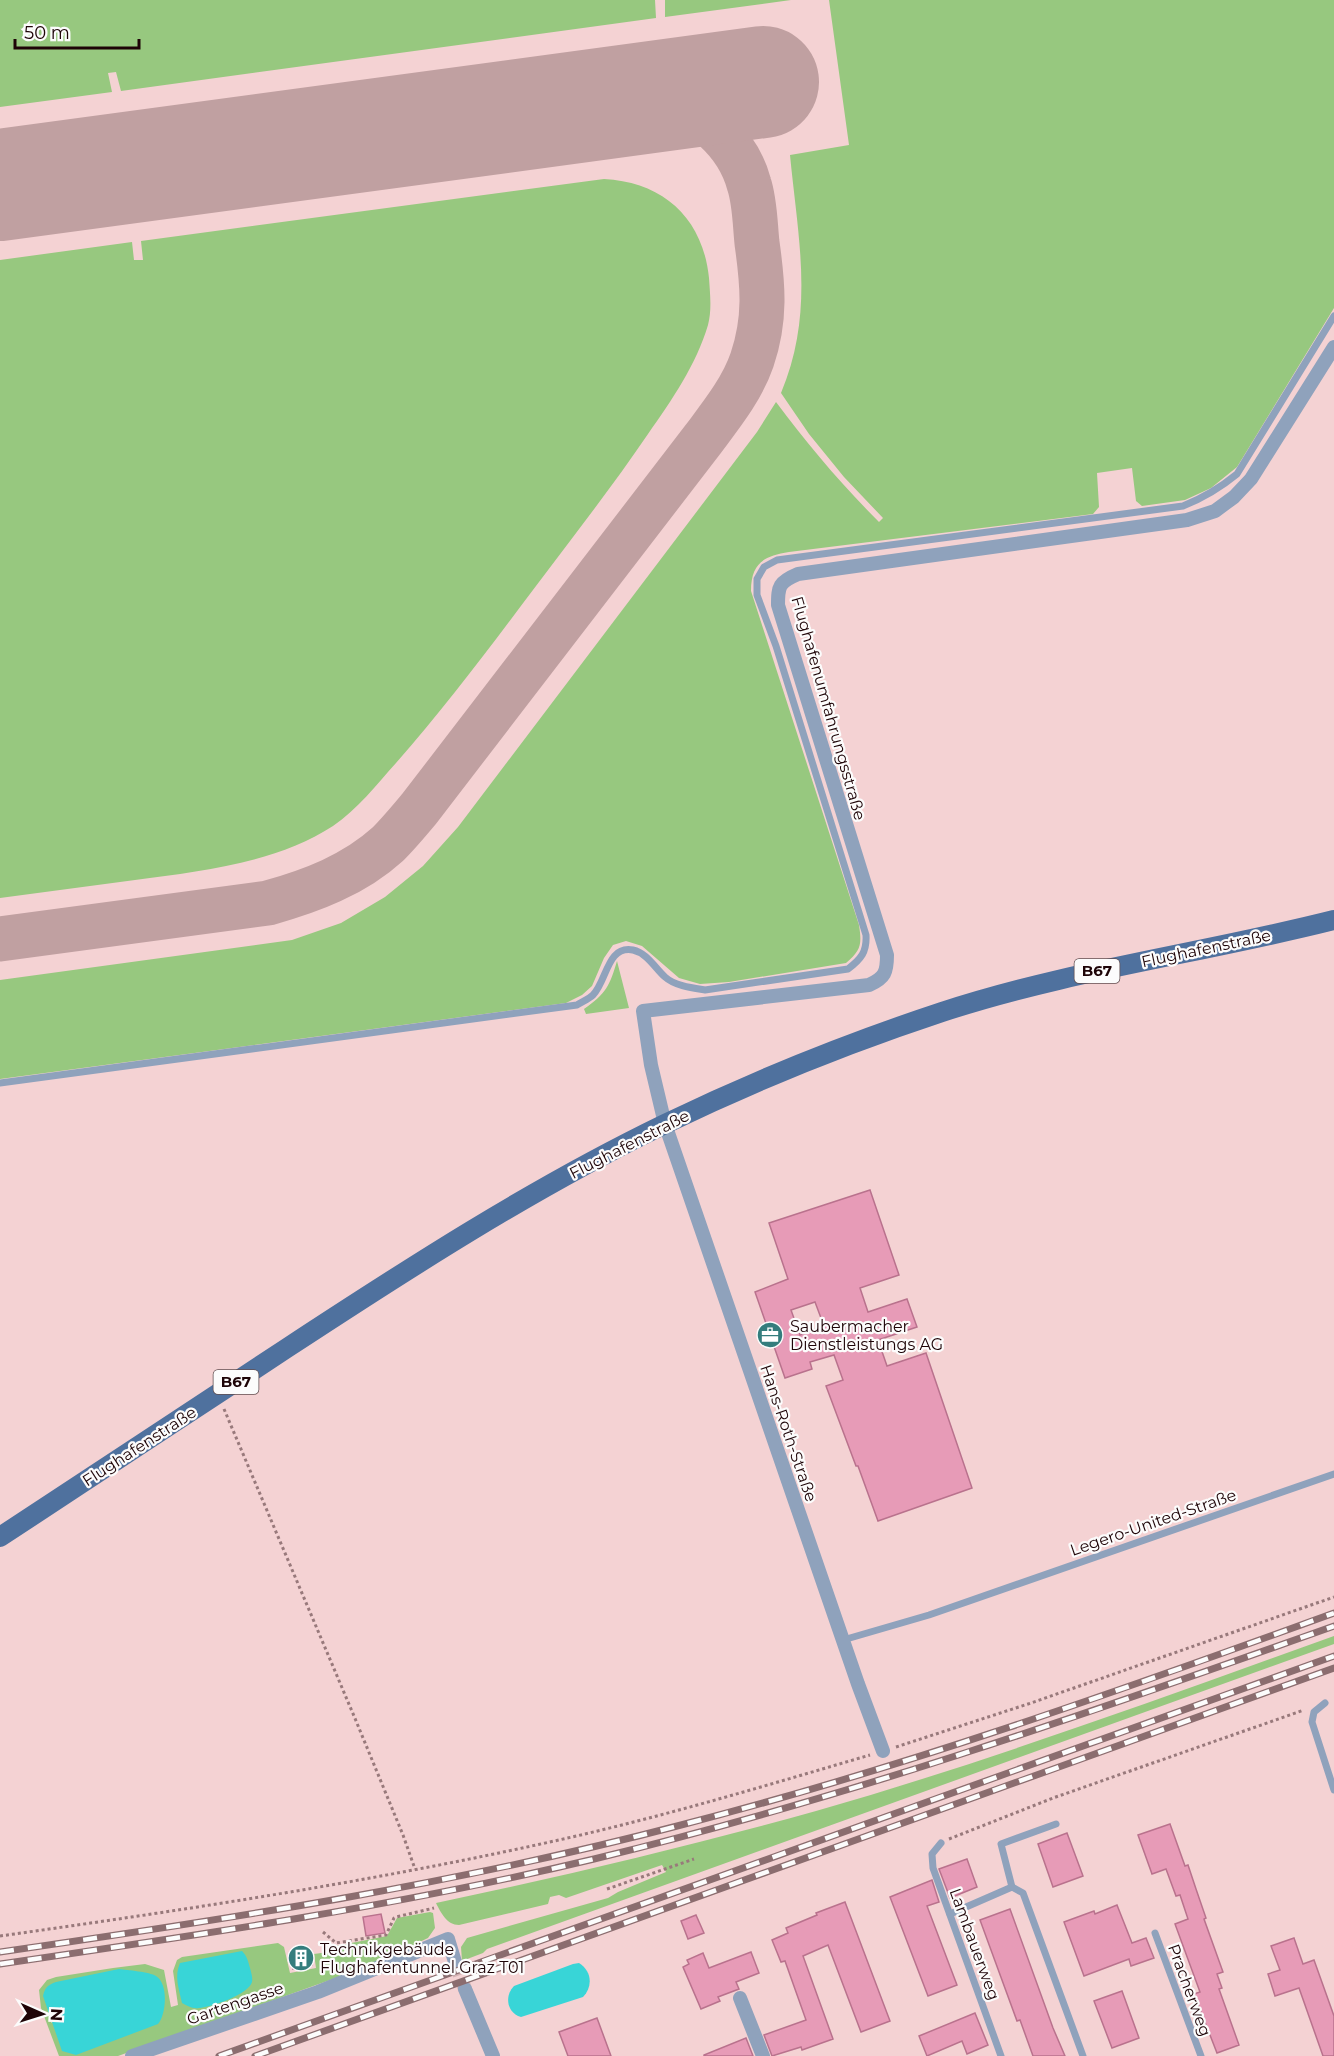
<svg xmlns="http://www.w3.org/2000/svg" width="1334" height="2056" viewBox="0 0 1334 2056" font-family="Montserrat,sans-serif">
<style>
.green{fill:#97c87f}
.water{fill:#38d5d7}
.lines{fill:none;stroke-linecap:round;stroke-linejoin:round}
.taxiway{stroke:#c0a0a1;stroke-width:45}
.runway{stroke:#c0a0a1;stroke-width:112}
.building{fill:#e79bb7;stroke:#b9728d;stroke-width:1.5;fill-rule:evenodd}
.minor-tunnel{stroke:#d4b3b4;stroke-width:14;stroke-dasharray:14 7;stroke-linecap:butt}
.path{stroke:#98797b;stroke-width:3;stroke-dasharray:3 3;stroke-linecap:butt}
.service{stroke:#8fa2bc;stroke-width:7}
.minor{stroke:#8fa2bc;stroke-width:14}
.primary{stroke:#4f719e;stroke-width:20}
.rail-casing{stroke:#8b6d6f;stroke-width:7}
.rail{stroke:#fcfcfc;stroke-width:4.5;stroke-dasharray:14;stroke-linecap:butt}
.labels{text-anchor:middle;stroke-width:4.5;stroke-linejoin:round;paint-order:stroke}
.shield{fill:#fcfcfc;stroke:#614e50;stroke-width:1.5}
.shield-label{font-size:15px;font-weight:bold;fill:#1e0407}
.street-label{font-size:16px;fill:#1e0407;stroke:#fcfcfc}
.poi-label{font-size:16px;fill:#1e0407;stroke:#fcfcfc;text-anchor:start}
</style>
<rect width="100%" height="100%" fill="#f4d2d3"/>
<!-- green -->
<g class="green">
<polygon points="0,0 655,0 656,18 121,91 116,72 108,73 112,92 0,107"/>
<polygon points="665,0 791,0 665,17"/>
<path d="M 829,0 L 1334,0 L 1334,308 L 1237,467 L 1211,488 L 1185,500 L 1142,506 L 1136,501 L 1132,468 L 1097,473 L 1099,507 L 1093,514 L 789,552 C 764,556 751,563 751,591 L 859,925 C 862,945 861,950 846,963 L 729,982 L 700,984 L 679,978 L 642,946 L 626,941 L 613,945 L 604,958 L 592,986 L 582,995 L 566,1003 L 0,1079 L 0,980 L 292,940 L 341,923 L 385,897 L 423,866 L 458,827 L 757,432 L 776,402 C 808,445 841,484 879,522 L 883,518 L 844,477 L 809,434 L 781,393 C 815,313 798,238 790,155 L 849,145 Z"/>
<path d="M 604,179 C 663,182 703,218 709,278 C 710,293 712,310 708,325 C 696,365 672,400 648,434 C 614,484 576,533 539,582 C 493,643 447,705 396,763 C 377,784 357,810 333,826 C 276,863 202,871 135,880 C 90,886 45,892 0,898 L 0,260 L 132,242 L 134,260 L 143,260 L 141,241 Z"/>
<path d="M 617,961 L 629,1008 L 586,1014 L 584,1009 C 606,994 610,985 617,961 Z"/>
<path d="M 1334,1636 L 1334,1644 L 487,1949 L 483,1953 L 462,1961 L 461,1947 L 467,1938 L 608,1898 L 618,1892 L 666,1872 L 662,1865 L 566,1898 L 559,1895 L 550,1897 L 548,1904 L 459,1925 C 447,1925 441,1913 436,1903 C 564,1876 691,1846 816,1811 C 991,1761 1163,1697 1334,1636 Z"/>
<polygon points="430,1912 433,1913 435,1928 428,1938 369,1966 118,2056 59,2056 41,2008 39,1990 47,1980 56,1977 113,1968 145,1964 164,1970 171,2007 178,2005 173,1971 177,1960 182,1957 278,1943 284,1947 290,1973 316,1968 314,1954 336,1951 336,1946 387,1936 397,1918"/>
</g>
<!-- water -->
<g class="water">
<path d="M 242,1951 C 247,1956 248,1961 250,1968 C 251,1972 253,1978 252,1982 C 249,1994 212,2007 199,2008 C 192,2009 188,2006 182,2003 C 179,1989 174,1976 180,1963 Z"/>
<path d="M 579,1963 C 592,1971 593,1987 583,1997 L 521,2017 C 507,2013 504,1996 514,1986 L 573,1964 Z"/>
<path d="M 119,1969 C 127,1970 150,1972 156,1976 C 169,1984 166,2015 158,2024 L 76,2055 L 62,2051 L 43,1996 C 45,1987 48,1985 56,1982 Z"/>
</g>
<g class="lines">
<!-- taxiway -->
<path class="taxiway" d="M 0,939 L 268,903 C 311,891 354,875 388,844 C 399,833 409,821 419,809 L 704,438 C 722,414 742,389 752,360 C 766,319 763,285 757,243 C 755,224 755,202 749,184 C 738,143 700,108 659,101 C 647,100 634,101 622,101"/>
<!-- runway -->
<polyline class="runway" points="0,185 763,82"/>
</g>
<!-- building -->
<g class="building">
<path d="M 870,1190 L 899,1275 L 860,1288 L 868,1312 L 907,1299 L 917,1327 L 878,1340 L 887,1366 L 926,1353 L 972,1488 L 878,1521 L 858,1466 L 856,1466 L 826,1386 L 843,1380 L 834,1355 L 810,1362 L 812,1369 L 785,1378 L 755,1292 L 788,1279 L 769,1223 ZM 815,1302 L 824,1326 L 800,1335 L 791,1310 Z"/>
<polygon points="1170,1824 1185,1866 1188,1865 1196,1889 1206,1918 1204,1919 1223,1972 1217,1974 1222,1988 1219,1989 1239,2045 1217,2053 1194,1994 1200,1992 1175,1924 1188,1919 1180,1895 1176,1896 1166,1869 1152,1874 1138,1835"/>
<polygon points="1067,1833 1083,1876 1053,1887 1038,1844"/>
<polygon points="967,1859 977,1887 950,1898 939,1869"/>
<polygon points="932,1880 939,1902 927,1906 957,1985 928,1996 890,1897"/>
<polygon points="845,1902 890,2021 861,2032 828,1945 803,1956 833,2039 802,2050 801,2047 772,2056 764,2035 806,2020 785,1961 781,1962 772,1940 788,1933 786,1928 817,1915 816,1913"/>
<polygon points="1117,1905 1132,1943 1146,1938 1154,1958 1131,1966 1129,1959 1084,1976 1064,1922 1094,1911 1095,1914"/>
<polygon points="1010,1909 1053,2028 1065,2056 1033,2056 1020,2020 1017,2021 980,1920"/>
<polygon points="381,1914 385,1933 366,1936 363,1917"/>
<polygon points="696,1915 704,1933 688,1939 681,1921"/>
<polygon points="1294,1938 1303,1964 1314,1960 1334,2016 1334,2056 1323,2056 1299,1988 1275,1996 1268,1974 1280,1970 1271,1946"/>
<polygon points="308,1948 312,1965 293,1969 290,1952"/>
<polygon points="751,1952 759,1973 736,1982 739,1989 718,1997 720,2001 701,2009 683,1967 689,1964 687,1960 703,1953 709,1968"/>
<polygon points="1122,1991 1139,2038 1112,2048 1094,2001"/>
<polygon points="975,2013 988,2045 967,2054 962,2041 927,2056 919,2036"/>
<polygon points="597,2018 611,2056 568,2056 559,2032"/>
<polygon points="746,2038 753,2056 704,2056 704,2055"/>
</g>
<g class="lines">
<!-- minor-tunnel -->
<polyline class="minor-tunnel" points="455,1962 465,1989"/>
<!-- path -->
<g class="path">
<polyline points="224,1409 354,1716 403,1835 415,1869"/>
<polyline points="896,1747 1031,1703 1334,1597"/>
<polyline points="949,1839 1053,1798 1304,1710"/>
<polyline points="607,1889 694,1859"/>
<polyline points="323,1932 336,1943 386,1935 394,1918 396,1917 434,1908"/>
<path d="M 0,1936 C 192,1909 383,1880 572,1837 C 672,1814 771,1784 870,1755"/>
</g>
<!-- service -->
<g class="service">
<path d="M 0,1083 L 577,1005 C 581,1002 589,999 593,995 C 607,981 607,945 633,950 C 647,953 655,968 665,977 C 675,986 692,988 705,990 L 848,969 C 861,959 867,952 866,935 L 776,646 L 757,595 L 757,579 L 764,567 L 777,560 L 1183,506 C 1203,498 1220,488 1237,474 L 1334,316"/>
<polyline points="843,1640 929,1615 1334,1474"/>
<polyline points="1325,1703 1314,1712 1312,1722 1334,1790"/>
<polyline points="941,1843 932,1854 933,1868 1001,2056"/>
<polyline points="1012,1887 1001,1844 1056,1824"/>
<polyline points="950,1914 1012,1887 1023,1893 1083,2056"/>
<polyline points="1155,1933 1201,2056"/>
</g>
<!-- minor -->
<g class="minor">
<path d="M 883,1751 L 858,1684 L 665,1124 L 651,1065 L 643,1011 L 869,985 C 885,978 887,972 887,955 L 778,605 C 778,586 779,582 798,574 L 1187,520 L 1215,511 L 1234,497 L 1251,479 L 1334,347"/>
<polyline points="465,1989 493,2056"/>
<polyline points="740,1998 763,2056"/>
<polyline points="132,2056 318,1992 448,1939 455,1962"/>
</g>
<!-- primary -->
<path class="primary" d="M 0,1537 C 96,1474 191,1411 287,1348 C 409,1268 533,1188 665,1124 C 754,1081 848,1043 942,1012 C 1070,970 1204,953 1334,920"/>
<defs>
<g id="rail">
<path d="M 0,1952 C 229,1919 457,1884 681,1825 C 903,1768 1119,1691 1334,1613"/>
<path d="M 0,1964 C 199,1935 398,1906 594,1859 C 846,1798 1090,1713 1334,1626"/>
<polyline points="219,2056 1334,1656"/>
<polyline points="255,2056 1334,1668"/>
</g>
</defs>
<!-- rail casing -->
<use href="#rail" class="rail-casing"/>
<!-- rail -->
<use href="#rail" class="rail"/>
</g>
<!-- icons -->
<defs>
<symbol id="office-disc" viewBox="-11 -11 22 22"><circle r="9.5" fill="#347d7d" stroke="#fcfcfc"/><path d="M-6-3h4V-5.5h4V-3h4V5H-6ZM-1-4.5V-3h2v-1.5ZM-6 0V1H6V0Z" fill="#fff"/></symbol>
<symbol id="building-disc" viewBox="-11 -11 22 22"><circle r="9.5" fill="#347d7d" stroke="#fcfcfc"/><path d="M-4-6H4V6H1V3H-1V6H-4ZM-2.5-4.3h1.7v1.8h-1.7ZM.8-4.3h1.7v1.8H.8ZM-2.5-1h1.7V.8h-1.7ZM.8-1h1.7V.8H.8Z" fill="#fff"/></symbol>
</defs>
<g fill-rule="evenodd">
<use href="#office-disc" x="755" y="1320" width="30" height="30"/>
<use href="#building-disc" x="286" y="1943" width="30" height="30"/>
</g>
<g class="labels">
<!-- shield labels -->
<g class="shield">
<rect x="1074.5" y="959" width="45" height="24" rx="4.5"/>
<rect x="213.5" y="1370" width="45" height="24" rx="4.5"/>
</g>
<g class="shield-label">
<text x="1097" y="976">B67</text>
<text x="236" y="1387">B67</text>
</g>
<!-- street labels -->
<g class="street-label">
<text transform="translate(829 708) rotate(74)" y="6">Flughafenumfahrungsstraße</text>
<text transform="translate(1206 948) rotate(-12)" y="6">Flughafenstraße</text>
<text transform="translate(629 1144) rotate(-27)" y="6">Flughafenstraße</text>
<text transform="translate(789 1433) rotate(71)" y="6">Hans-Roth-Straße</text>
<text transform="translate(139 1446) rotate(-33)" y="6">Flughafenstraße</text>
<text transform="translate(1153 1522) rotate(-19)" y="6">Legero-United-Straße</text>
<text transform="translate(975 1944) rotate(70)" y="6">Lambauerweg</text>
<text transform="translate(1190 1990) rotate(70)" y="6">Pracherweg</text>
<text transform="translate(235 2003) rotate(-19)" y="6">Gartengasse</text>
</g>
<!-- poi labels -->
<g class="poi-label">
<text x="790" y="1332">Saubermacher<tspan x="790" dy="18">Dienstleistungs AG</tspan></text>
<text x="320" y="1955">Technikgebäude<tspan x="320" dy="18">Flughafentunnel Graz T01</tspan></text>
</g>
</g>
<!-- north arrow -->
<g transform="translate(42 2014) rotate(93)" stroke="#fcfcfc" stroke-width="4.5" paint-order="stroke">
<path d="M0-4.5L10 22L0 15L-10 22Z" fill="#1e0407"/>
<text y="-9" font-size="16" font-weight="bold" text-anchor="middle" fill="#1e0407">N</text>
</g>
<!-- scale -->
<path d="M15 39v9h124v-9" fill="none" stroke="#1e0407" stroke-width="3"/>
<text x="24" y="39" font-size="18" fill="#1e0407" stroke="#fcfcfc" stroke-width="4.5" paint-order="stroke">50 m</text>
</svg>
